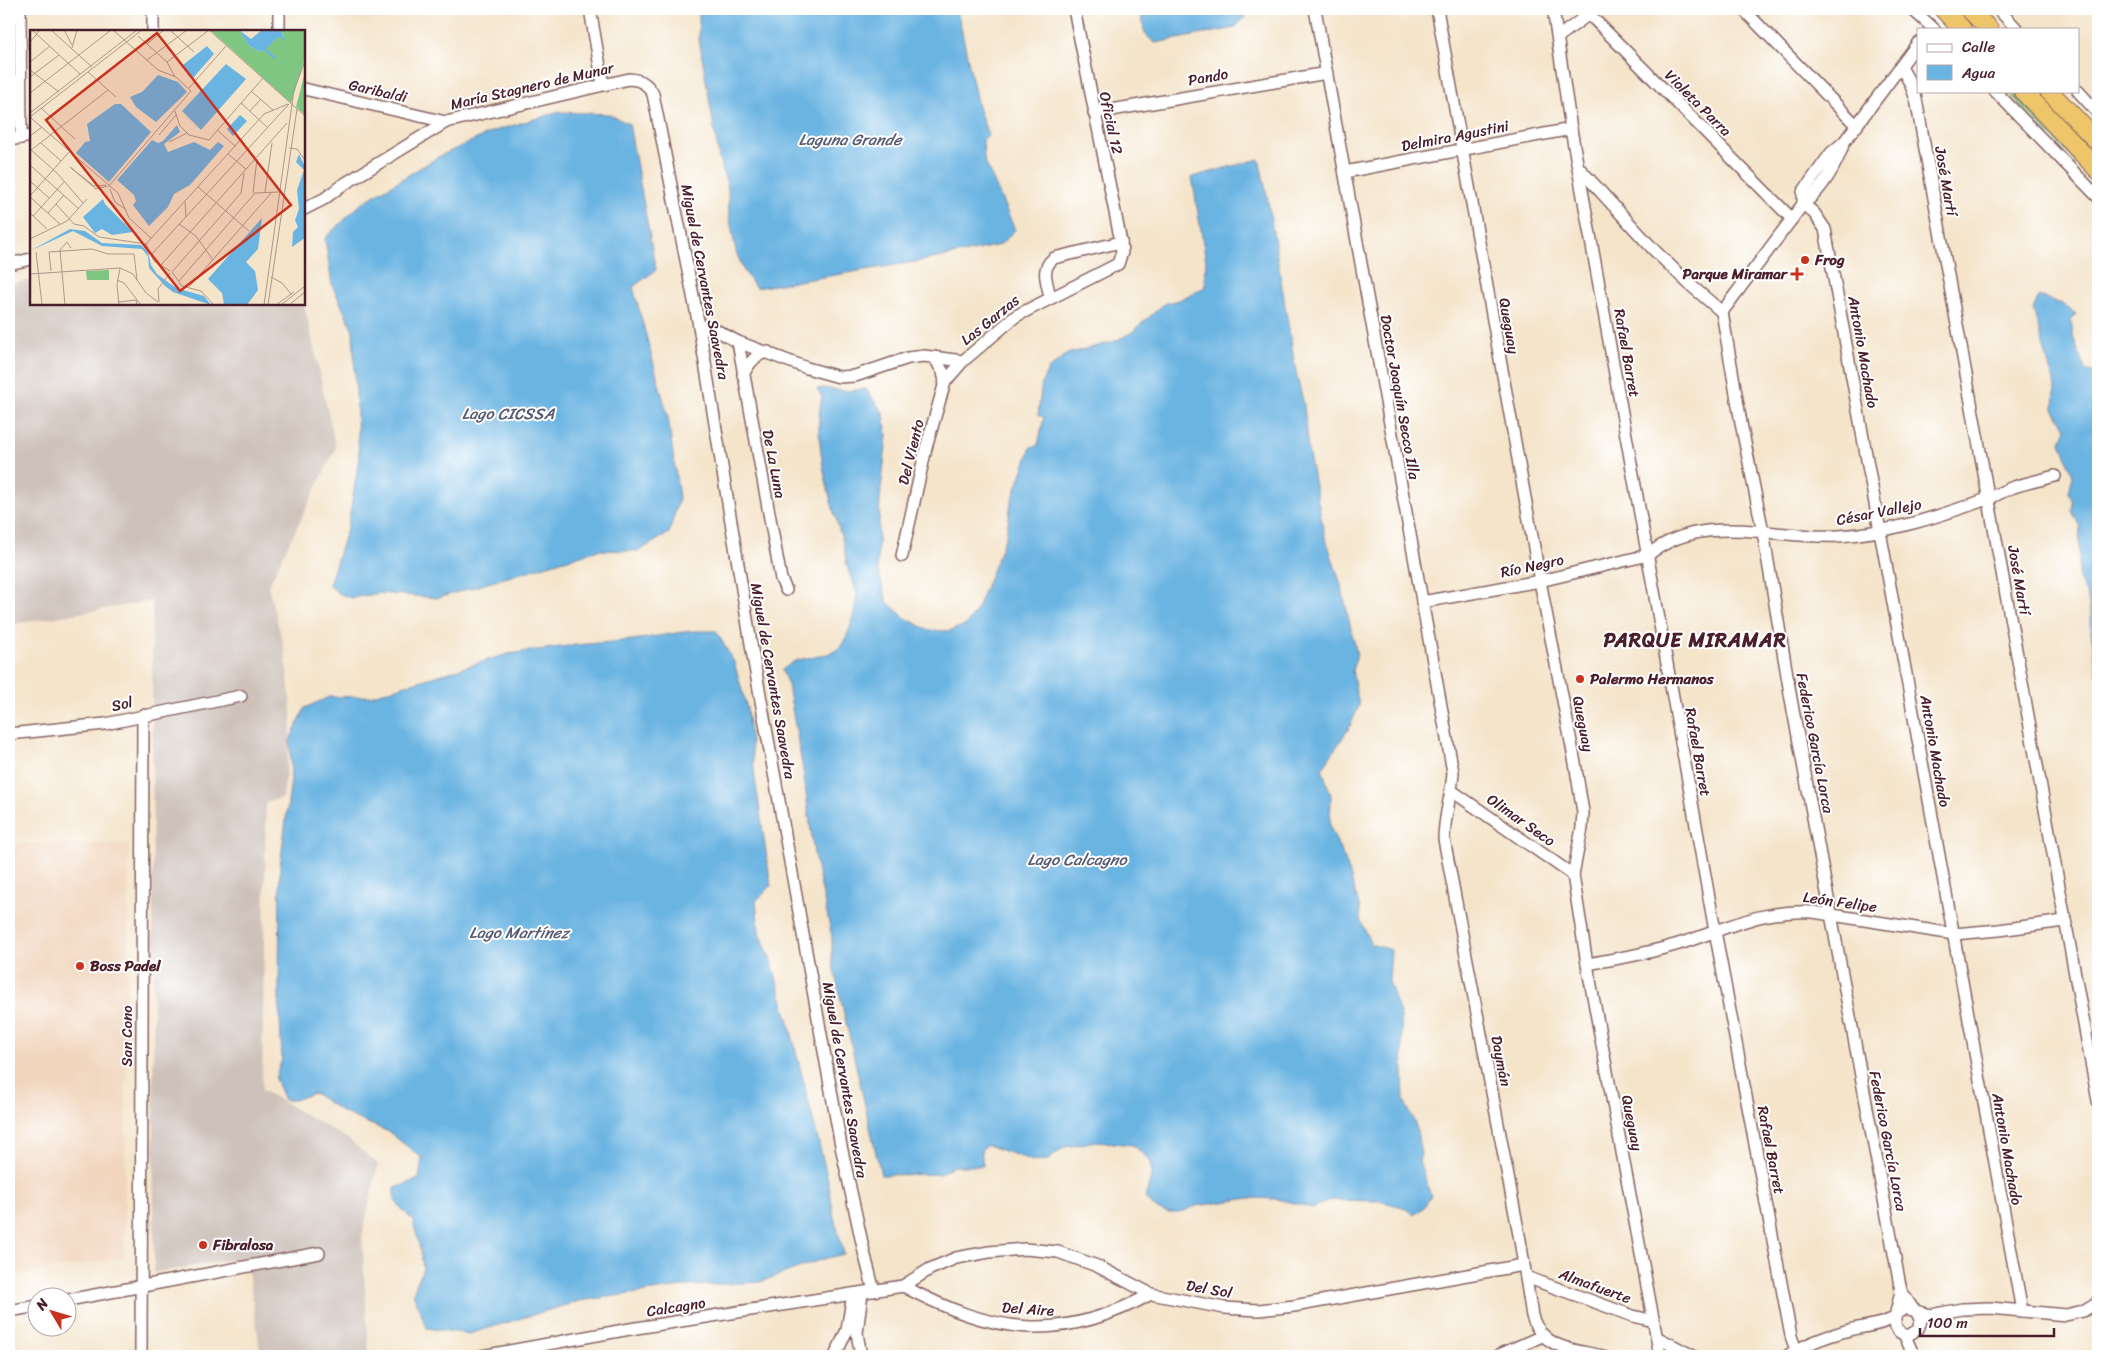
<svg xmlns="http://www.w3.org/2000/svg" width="2107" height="1365" viewBox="0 0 2107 1365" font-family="Sriracha,sans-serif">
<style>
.built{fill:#f1d5bd}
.industrial{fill:#cec1ba}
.green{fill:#7fc682;stroke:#647256}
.water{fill:#6ab4e2;stroke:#5a6a86}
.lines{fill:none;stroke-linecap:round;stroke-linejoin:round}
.minor-casing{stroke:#866463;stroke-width:14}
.highway-casing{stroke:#866463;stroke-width:20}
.minor{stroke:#fff;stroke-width:11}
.highway{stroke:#eec569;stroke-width:18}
.poi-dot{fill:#c8321e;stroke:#fff;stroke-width:2}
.labels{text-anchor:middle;stroke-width:4;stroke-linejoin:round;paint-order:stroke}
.street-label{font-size:15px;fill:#4a1f2b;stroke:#fff}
.poi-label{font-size:15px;font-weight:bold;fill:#4a1f2b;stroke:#fff;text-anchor:start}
.water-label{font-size:16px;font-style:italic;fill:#575b74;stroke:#fff}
.district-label{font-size:20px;font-weight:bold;letter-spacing:1px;fill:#4a1f2b;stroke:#fff}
.inset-road{fill:none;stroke:#b0958a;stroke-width:1}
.view{fill:#c8321e;fill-opacity:0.15;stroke:#c8321e;stroke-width:2.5}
.inset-edge{fill:none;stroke:#4a1f2b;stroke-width:2.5}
</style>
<rect width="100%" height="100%" fill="#fff"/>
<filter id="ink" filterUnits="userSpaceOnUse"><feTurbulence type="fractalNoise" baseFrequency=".02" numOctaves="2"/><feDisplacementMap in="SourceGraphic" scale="10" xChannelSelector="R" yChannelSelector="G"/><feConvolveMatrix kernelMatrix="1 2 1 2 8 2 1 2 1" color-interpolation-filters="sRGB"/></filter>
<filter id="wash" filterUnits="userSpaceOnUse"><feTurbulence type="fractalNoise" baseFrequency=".0096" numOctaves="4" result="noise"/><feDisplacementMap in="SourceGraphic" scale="20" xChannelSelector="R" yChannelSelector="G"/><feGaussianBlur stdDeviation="1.12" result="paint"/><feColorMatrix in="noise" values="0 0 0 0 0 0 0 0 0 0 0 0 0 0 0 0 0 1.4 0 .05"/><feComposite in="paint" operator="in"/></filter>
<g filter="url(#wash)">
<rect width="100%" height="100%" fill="#f4e4ca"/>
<!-- built -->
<polygon class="built" points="9,843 129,844 124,1258 9,1276"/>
<!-- industrial -->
<polygon class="industrial" points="31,280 31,304 304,303 336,448 268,586 286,656 292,719 283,798 266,802 262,1090 348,1139 378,1164 362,1236 369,1356 261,1356 246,1257 154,1273 152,601 9,625 9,284"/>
<!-- green -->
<g class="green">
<polygon points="2007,91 2013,91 2098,180 2098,186"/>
<polygon points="2031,91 2044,91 2098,148 2098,161"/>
</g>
<!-- water -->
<g class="water">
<polygon points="699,9 957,9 978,107 988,135 983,140 984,159 1015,230 1000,245 938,258 756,288 744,271 736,252 729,214 728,188 719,158 703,62 699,39"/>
<polygon points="1140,9 1244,9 1245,17 1235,28 1155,43 1145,34"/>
<polygon points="559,112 608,114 629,124 656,270 633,287 668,417 679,498 669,533 639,551 598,550 438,598 380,593 351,598 338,593 329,585 348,525 359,460 353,330 332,285 325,238 362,203 440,156 494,131"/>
<path d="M 1259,159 L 1267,195 L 1296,372 L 1304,405 L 1308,449 L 1324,533 L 1341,585 L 1357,655 L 1352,670 L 1359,706 L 1349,728 L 1322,769 L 1331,795 L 1330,827 L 1347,865 L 1360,909 L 1360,919 L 1371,944 L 1391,950 L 1389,981 L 1401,1017 L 1404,1100 L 1416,1126 L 1421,1154 L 1419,1161 L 1431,1196 L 1424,1207 L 1414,1215 L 1406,1208 L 1380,1201 L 1330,1200 L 1313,1208 L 1277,1199 L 1250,1198 L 1196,1206 L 1179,1213 L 1168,1213 L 1157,1209 L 1145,1198 L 1151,1178 L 1151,1161 L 1133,1145 L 1096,1141 L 1065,1147 L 1048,1160 L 1033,1161 L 987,1145 L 981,1150 L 983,1166 L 953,1166 L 939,1174 L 881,1175 L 832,961 L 832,937 L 814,854 L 803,770 L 788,685 L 782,670 C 786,667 791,663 795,661 C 809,656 826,658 839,648 C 848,640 859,603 856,591 C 854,583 850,576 848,569 C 845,558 845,546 841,535 C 829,498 812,436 822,397 L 817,389 L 823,388 L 844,391 L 866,389 L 884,414 L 887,436 L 880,499 L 877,567 L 887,602 L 904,617 L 928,630 L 949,631 L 966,625 L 976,611 L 1006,536 L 1011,503 L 1031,447 L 1038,445 L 1044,417 L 1038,415 L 1042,382 L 1048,370 L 1067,354 L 1113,342 L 1131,333 L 1164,304 L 1179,300 L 1205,287 L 1206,261 L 1192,177 Z"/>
<polygon points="2039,296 2062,304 2076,314 2071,321 2073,336 2085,370 2098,374 2098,678 2091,632 2091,616 2087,594 2079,579 2080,527 2072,511 2073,502 2069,492 2073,475 2061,442 2066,428 2054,409 2055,387 2033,309"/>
<polygon points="689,631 716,631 734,662 747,708 755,778 771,886 756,901 759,930 772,964 788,1019 828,1180 834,1217 844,1254 823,1259 760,1282 689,1286 579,1301 469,1334 427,1328 413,1293 423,1268 421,1253 413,1221 395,1201 395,1188 419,1179 422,1158 389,1132 344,1113 314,1093 294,1100 284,1100 275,1079 282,1059 279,999 280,866 291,780 290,740 305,708 329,697 370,696 508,654 576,645 633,640"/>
</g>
</g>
<g filter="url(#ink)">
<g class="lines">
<defs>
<g id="minor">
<polyline points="20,9 21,138"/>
<polyline points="590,9 603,84"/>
<path d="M 1315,9 L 1453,772 C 1452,795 1444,816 1444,839 L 1520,1240 L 1532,1316 C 1542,1349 1574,1350 1603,1356"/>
<polyline points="1437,9 1540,581 1575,763 1583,812 1582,828 1573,875 1587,964 1660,1356"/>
<polyline points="1553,9 1571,129 1715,931 1791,1336 1796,1350"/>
<polyline points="1584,9 1792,219"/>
<polyline points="1743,9 1857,126"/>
<polyline points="1912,9 1934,29"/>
<polyline points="1998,9 2017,29"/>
<polyline points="153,31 153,9"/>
<polyline points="279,31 279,9"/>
<polyline points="1558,37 1589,14"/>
<polyline points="1901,67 1910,83 1916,99 2098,1101"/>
<polyline points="304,89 446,122"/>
<polyline points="1995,91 2098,197"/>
<polyline points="2078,91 2098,113"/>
<polyline points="1094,113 1327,73"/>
<polyline points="9,140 31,136"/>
<polyline points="1579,168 1653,249 1688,283 1722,312 1741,423 1763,532 1791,699 1901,1291 1913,1309"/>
<polyline points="1345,172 1571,129"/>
<polyline points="1803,204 1814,213 1825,229 2022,1311"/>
<polyline points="1803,204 1803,192 1831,153 1844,142 1918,43"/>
<path d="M 304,209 L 324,199 L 341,186 L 446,122 L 629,79 C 641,80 647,83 653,94 L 699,326 L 753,656 L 841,1146 L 864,1252 L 874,1291"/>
<polyline points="9,264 31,259"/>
<path d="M 1050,297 C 1047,281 1040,269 1054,258 L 1121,242"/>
<path d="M 1722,312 L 1803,204 C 1822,191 1837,164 1844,142"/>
<polyline points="699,326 714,329 738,342 807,368 839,377 855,376 908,358 924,356 963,361 1016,316 1118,264 1122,252 1121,242 1074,9"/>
<polyline points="738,342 781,579 786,590"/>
<path d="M 743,375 C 748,364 755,354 768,352"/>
<polyline points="945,382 963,361"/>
<polyline points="902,556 926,448 945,382 943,372 934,357"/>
<path d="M 1422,602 L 1540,581 L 1648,555 C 1703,510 1775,540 1839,536 C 1889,533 1940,516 1987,499 C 1995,496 2003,491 2011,488 C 2025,483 2041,480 2055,476"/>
<polyline points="9,734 105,724 241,696"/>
<polyline points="1452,791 1573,875"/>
<path d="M 1587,964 C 1621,958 1655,952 1688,941 C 1732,926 1765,909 1813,912 L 1954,934 L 1999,930 L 2064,921"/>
<polyline points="1526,1277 1633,1316 1654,1321"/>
<path d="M 903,1286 C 993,1334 1060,1344 1151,1294"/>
<polyline points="68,1300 319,1253"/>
<polyline points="9,1311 38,1306"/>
<polyline points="1916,1311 1931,1315 1962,1309 1990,1308 2066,1315 2083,1311 2098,1302"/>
<path d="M 1897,1313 L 1905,1308 L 1916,1311 L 1921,1321 L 1918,1329 L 1908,1335 C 1885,1332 1899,1306 1901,1291"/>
<polyline points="1904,1334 1914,1356"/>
<polyline points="1658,1338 1693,1356"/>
<polyline points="141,1356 143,715"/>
<polyline points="482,1356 630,1329 903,1286 930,1269 956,1258 989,1252 1025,1249 1058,1252 1097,1266 1151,1294 1224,1308 1259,1310 1294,1306 1523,1265"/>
<polyline points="835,1356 847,1330 853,1294"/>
<polyline points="861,1356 857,1333 862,1293"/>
<polyline points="1497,1356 1542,1336"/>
<path d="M 1787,1356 C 1806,1343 1830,1335 1853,1329 C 1867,1326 1881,1325 1894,1318"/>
</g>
<g id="highway">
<polyline points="1943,9 1962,29"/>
<polyline points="1969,9 1989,29"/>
<polyline points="2023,91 2098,170"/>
<polyline points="2049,91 2098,142"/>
</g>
</defs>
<!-- minor casing -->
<use href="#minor" class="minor-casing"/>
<!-- highway casing -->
<use href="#highway" class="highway-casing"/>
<!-- minor -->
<use href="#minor" class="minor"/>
<!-- highway -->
<use href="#highway" class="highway"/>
</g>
</g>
<!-- markers -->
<g class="poi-dot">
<circle cx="1805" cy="260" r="5"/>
<path d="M1794.5 266.5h5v5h5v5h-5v5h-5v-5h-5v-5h5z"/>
<circle cx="1580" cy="679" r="5"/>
<circle cx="80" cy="966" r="5"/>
<circle cx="203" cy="1245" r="5"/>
</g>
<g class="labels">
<!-- street labels -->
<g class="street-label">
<text transform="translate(1208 77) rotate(-10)" y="5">Pando</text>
<text transform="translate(532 86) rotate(-13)" y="5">María Stagnero de Munar</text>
<text transform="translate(378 91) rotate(13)" y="5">Garibaldi</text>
<text transform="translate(1698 103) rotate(45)" y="5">Violeta Parra</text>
<text transform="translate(1111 123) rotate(78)" y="5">Oficial 12</text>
<text transform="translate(1455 136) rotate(-11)" y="5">Delmira Agustini</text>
<text transform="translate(1946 181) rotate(80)" y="5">José Martí</text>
<text transform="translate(705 282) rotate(79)" y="5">Miguel de Cervantes Saavedra</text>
<text transform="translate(990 320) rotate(-39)" y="5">Las Garzas</text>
<text transform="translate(1509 326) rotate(80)" y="5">Queguay</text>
<text transform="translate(1863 352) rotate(80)" y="5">Antonio Machado</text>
<text transform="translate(1627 353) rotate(80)" y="5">Rafael Barret</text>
<text transform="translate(1400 397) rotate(80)" y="5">Doctor Joaquín Secco Illa</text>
<text transform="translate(911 452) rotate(-76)" y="5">Del Viento</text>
<text transform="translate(774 464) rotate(79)" y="5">De La Luna</text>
<text transform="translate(1879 512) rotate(-11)" y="5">César Vallejo</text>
<text transform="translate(1532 566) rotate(-12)" y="5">Río Negro</text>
<text transform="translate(2019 580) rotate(80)" y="5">José Martí</text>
<text transform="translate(773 681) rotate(80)" y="5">Miguel de Cervantes Saavedra</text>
<text transform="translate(122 704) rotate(-13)" y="5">Sol</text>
<text transform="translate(1583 724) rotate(79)" y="5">Queguay</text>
<text transform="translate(1815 743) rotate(79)" y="5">Federico García Lorca</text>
<text transform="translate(1935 751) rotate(80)" y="5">Antonio Machado</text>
<text transform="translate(1698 752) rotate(80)" y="5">Rafael Barret</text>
<text transform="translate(1521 820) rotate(35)" y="5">Olimar Seco</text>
<text transform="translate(1840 902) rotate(8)" y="5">León Felipe</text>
<text transform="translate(127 1036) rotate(-90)" y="5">San Cono</text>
<text transform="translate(1501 1061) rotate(79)" y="5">Daymán</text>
<text transform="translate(845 1080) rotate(80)" y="5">Miguel de Cervantes Saavedra</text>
<text transform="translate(1632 1123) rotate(79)" y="5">Queguay</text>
<text transform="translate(1888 1141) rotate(79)" y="5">Federico García Lorca</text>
<text transform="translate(2007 1149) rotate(80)" y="5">Antonio Machado</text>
<text transform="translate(1771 1150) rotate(79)" y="5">Rafael Barret</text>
<text transform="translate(1595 1286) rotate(20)" y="5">Almafuerte</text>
<text transform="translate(1209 1289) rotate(10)" y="5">Del Sol</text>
<text transform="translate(676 1307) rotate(-9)" y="5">Calcagno</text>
<text transform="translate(1028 1309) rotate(4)" y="5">Del Aire</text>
</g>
<!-- poi labels -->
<g class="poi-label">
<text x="1815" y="265">Frog</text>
<text x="1787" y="279" text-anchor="end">Parque Miramar</text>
<text x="1590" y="684">Palermo Hermanos</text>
<text x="90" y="971">Boss Padel</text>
<text x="213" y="1250">Fibralosa</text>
</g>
<!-- water labels -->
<g class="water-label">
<text x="850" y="145">Laguna Grande</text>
<text x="508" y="419">Lago CICSSA</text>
<text x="1077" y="865">Lago Calcagno</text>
<text x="519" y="938">Lago Martínez</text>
</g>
<!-- district labels -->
<g class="district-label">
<text x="1695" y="647">PARQUE MIRAMAR</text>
</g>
</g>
<!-- overview -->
<g transform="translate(30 30)">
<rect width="275" height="275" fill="#f4e4ca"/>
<path d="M 180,0 L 209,0 L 219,16 L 231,22 L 248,7 L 254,7 L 251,0 L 275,0 L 275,28 L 261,73 ZM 275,42 L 275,85 L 266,77 ZM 79,240 L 79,250 L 57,250 L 56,241 Z" fill="#7fc682"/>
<path d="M 209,0 L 221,9 L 232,0 L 251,0 L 255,10 L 248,7 L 236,19 L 246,27 L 244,29 L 234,20 L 231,22 L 219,16 ZM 177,16 L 184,24 L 163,48 L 153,35 ZM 196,34 L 216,49 L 171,100 L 152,81 ZM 128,45 L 148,52 L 157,62 L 126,92 L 106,77 L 100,67 L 112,62 ZM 85,74 L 91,74 L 121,102 L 79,152 L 46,123 L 55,112 L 60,111 L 57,94 ZM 210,85 L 217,91 L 203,106 L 197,99 ZM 147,95 L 150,102 L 134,114 L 138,122 L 164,112 L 180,120 L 188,112 L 194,116 L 160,155 L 144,164 L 138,177 L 119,196 L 103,175 L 106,171 L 104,165 L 87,150 L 122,110 L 128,113 L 133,111 ZM 269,124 L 275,137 L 275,208 L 262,217 L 263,202 L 268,197 L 265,190 L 269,179 L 267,160 L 274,140 L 266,132 ZM 73,169 L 75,174 L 103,202 L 82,205 L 72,199 L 65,203 L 53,187 ZM 232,188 L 228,219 L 216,232 L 225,241 L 228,260 L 217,275 L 194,275 L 192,263 L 178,249 ZM 40,199 L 55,201 L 72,213 L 111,215 L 118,222 L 121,235 L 127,244 L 146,258 L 174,266 L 181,275 L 143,262 L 135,256 L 119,238 L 118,226 L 112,219 L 72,216 L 43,201 L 0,221 Z" fill="#6ab4e2"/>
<path class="inset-road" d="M 2,0 L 50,44M 21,0 L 62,37M 34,0 L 42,15M 140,0 L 164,22M 108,6 L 137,32 L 145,47M 0,12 L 10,0M 117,14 L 134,0M 42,18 L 47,0M 117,30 L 157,0M 0,32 L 20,16M 137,32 L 179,0 L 275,86M 0,40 L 29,62M 58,42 L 86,67M 0,47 L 29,25M 159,58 L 196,16M 221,61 L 243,80M 0,63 L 81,0M 211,73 L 238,98M 11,78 L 45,109M 145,81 L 150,96 L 159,105 L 179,110M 220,81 L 231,69M 0,83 L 107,0M 0,87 L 112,0M 1,88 L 88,163 L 99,188 L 121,208M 187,100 L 205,116M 129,105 L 146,85M 0,106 L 12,97M 179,110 L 233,48M 139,112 L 157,103M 11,113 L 31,131M 259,118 L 267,119 L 275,130M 0,119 L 27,143 L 53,173M 0,121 L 78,60M 198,124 L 216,139M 0,135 L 49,179M 0,151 L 19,168M 76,155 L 64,156 L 40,137 L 66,159 L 77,156M 78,157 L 161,61 L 146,47 L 128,40 L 83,0M 168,157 L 219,201M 80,159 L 85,172 L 95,179M 235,162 L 242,113M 223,163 L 227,129M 225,163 L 249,162M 0,166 L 39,122M 0,167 L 30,194M 155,172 L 156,187M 26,174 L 44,194 L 54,196 L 69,207 L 116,214M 0,183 L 17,199M 18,183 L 34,165M 3,186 L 34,152M 149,194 L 166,206 L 183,230M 0,209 L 37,191 L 57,169M 116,214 L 234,84 L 258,74M 116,214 L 124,231 L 140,241M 6,222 L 12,275M 121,225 L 259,74M 131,235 L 257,93M 21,241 L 19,222 L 62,219 L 78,224 L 104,224 L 107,250M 142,242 L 211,163 L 214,143M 142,242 L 152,256 L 171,261 L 184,275M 0,244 L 90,238 L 103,244 L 116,263 L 128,272M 241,247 L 252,253 L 261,264M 87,250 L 94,253 L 111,275M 149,251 L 225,163M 159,257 L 242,162M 89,272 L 106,270 L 107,275M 129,272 L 128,259 L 140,243M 35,275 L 30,220 L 37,212 L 41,218M 89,275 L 87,255 L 90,238M 234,275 L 264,60 L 275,31M 238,275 L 267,79M 246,275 L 264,262M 251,275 L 275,256M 259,275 L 275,262"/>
<path class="view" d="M 127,3 L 261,175 L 150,261 L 16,90 Z"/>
<rect width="275" height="275" class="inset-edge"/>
</g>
<!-- margin -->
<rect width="2107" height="1365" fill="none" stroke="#fff" stroke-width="30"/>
<!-- legend -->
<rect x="1917" y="28" width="162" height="65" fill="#ffffff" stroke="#b7a5aa"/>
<rect x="1927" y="44" width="25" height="8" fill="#ffffff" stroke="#b7a5aa"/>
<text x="1962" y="52" font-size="15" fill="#4a1f2b">Calle</text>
<rect x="1927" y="65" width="25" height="15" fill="#6ab4e2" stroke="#b7a5aa"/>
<text x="1962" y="78" font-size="15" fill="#4a1f2b">Agua</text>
<!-- north arrow -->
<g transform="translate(52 1312) rotate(308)"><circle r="24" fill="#ffffff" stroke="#b7a5aa"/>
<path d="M0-4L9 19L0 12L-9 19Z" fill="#c8321e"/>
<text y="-8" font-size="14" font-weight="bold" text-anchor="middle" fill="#4a1f2b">N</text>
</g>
<!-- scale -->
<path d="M1920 1328v8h134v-8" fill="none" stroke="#4a1f2b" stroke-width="2.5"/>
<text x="1927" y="1328" font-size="15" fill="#4a1f2b" stroke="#ffffff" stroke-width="4" paint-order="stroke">100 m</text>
</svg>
